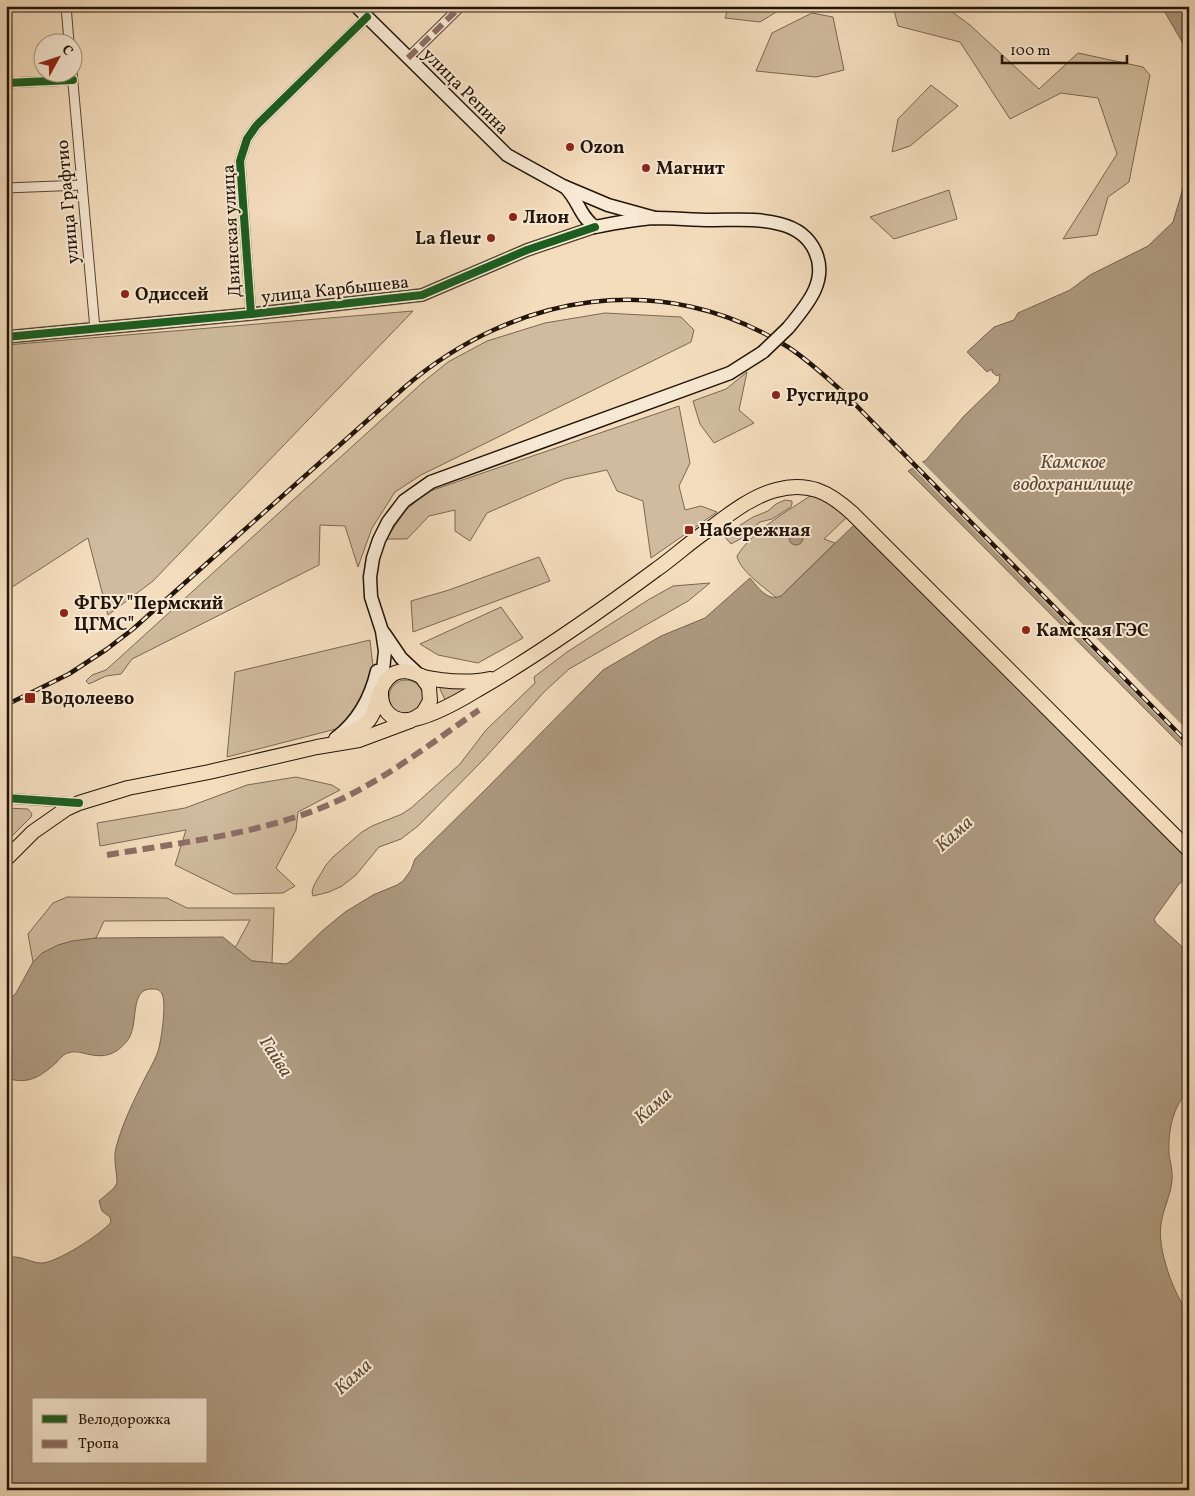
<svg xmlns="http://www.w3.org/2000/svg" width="1195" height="1496" viewBox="0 0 1195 1496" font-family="Vollkorn,serif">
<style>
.green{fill:#d0bb9e;stroke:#796852}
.water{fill:#ad997f;stroke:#75644f;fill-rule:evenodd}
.pier{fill:#f4ddbd}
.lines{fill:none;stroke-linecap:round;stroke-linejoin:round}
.minor-casing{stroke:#564634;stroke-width:11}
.tertiary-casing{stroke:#564634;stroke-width:14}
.secondary-casing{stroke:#221407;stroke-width:15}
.primary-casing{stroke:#221407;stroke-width:16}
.minor{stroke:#f8e9d4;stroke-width:9}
.tertiary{stroke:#f8e9d4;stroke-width:11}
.secondary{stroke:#f8e9d4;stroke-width:12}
.primary{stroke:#f4ddbd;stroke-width:14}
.rail-casing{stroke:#221407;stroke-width:4.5}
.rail{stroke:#f8e9d4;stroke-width:2.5;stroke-dasharray:8;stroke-linecap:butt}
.secondary-bridge-casing{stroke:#221407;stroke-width:15;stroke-linecap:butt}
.secondary-bridge{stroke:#f8e9d4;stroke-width:12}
.quiet{stroke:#8d6e63;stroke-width:6;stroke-dasharray:12 6;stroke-linecap:butt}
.cycleway-casing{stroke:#f8e9d4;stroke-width:11}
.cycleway{stroke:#1b5e20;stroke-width:8}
.poi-dot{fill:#8f2418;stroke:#f8e9d4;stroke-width:2}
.labels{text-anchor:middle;stroke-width:4;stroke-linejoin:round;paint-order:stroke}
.street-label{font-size:18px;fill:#221407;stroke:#f8e9d4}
.poi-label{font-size:18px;font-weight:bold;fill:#221407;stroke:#f8e9d4;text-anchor:start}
.water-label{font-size:19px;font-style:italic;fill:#5a4937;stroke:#f8e9d4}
</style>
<rect width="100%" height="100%" fill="#f4ddbd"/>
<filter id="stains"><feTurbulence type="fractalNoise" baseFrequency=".004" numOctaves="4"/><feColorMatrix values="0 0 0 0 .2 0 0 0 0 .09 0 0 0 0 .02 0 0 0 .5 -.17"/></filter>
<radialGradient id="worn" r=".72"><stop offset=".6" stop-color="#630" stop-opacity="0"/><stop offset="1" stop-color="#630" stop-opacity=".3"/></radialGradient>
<!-- green -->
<g class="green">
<polygon points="729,6 786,6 760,22 725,18"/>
<polygon points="893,6 944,6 970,25 1039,89 1078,53 1143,67 1150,75 1129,182 1108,197 1097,235 1063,239 1117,154 1098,98 1061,93 1010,119 960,42 898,26"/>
<polygon points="812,13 833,17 844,70 816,77 756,71 772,33"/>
<polygon points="931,85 958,106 910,146 892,152 898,119"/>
<polygon points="949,190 957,219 894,239 870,217"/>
<polygon points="413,311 153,581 108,615 88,538 6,591 6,345"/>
<polygon points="605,313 681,317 694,330 691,342 421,475 395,492 372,528 358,567 345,526 320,525 319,565 132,659 121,674 106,676 89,684 86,681 92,675 106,670 422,383 448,362 487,341 545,323"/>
<polygon points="747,372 739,410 754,423 714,443 700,424 693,401 726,389"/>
<polygon points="679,406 690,463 679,486 685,510 701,506 717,512 651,558 643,501 617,491 607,470 565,479 487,513 470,541 455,531 455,510 429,516 407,539 386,539 406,510 427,492"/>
<path d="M 813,494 L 817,495 L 847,517 L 824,539 L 835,543 L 781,596 L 777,598 C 766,589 739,570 737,556 C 754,529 787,512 813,494 Z"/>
<polygon points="785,500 792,501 792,504 791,507 772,519 760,522 742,538 731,544 725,537 726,534 753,517 768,511 776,504"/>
<polygon points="539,557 550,581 413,632 411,601 449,590"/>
<polygon points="710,583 688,601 569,669 544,692 484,759 418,826 401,839 379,847 356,875 342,886 329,892 313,896 312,892 314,885 326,865 333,857 362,832 372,826 402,814 411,808 460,764 486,730 535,683 534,677 567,652 648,600 673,586"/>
<polygon points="501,607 523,638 478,663 438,655 420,644"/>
<polygon points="370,640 373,667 368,690 356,711 336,729 227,757 235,672"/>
<circle cx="406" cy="697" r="17"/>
<polygon points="441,686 470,687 446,702 440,689"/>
<polygon points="296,777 332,785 340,790 298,812 296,830 276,868 295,886 283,893 234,894 175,865 186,830 100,846 97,823 185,808 247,785"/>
<polygon points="6,808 28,809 32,814 31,817 6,842"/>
<path d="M 67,897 L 167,898 L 187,908 L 274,908 L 272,963 L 252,961 L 235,948 L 250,920 L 104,921 L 96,938 C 72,941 51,944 33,962 L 28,934 L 53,903 Z"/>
</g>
<!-- water -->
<g class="water">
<polygon points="1161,6 1189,6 1189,54 1162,7"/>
<polygon points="1189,168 1189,753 908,471 926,460 964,416 999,382 1000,374 997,376 992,372 992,369 987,372 967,352 994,327 1014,320 1018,313 1070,290 1090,275 1148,246 1173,222"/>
<path d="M 855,524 L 1189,861 L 1189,876 L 1179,884 L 1154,919 L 1156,923 L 1189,953 L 1189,1089 C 1173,1107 1168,1129 1169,1153 C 1170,1162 1173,1171 1172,1180 C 1171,1195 1163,1209 1161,1224 C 1157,1250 1174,1294 1189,1315 L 1189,1490 L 6,1490 L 6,1258 C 19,1254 28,1262 40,1263 C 54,1265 103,1233 111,1222 L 110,1217 L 102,1211 L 99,1201 L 114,1188 L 117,1183 C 117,1171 113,1159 116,1148 C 122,1124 134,1100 145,1078 C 149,1070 154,1062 157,1054 C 161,1045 167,1002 162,994 C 160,990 157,989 153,989 C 128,987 140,1026 127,1041 C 114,1057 102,1058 83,1053 C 78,1052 74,1051 68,1053 C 64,1054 60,1058 57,1062 C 40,1077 29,1085 6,1078 L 6,1003 L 16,993 L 33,962 L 42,953 L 58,945 L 72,941 L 96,938 L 223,937 L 252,961 L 286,964 L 291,961 L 322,931 L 345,912 L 373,895 L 397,885 L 403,881 L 411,870 L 415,859 L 487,788 L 603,670 L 661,636 L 705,618 L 750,578 C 758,587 767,602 781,596 ZM 34,1400 L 206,1400 L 206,1462 L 34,1462 Z"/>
<circle cx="796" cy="538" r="7"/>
</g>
<!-- pier -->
<polygon class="pier" points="920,460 1189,732 1189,748 912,467"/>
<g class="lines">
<defs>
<g id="minor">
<polyline points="66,6 69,42"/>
<polyline points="408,58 461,6"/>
<polyline points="72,72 95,329"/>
<polyline points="6,83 73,80"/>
<polyline points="6,188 82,185"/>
<polyline points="251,314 240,161 247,139 256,126 367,17"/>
<polyline points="6,798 76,803"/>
</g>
<polyline id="tertiary" points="6,337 251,314 422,295 527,250 595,227"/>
<g id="secondary">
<polyline points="356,6 507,155 563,186 608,205 655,218"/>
<path d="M 565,187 C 578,199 580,217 595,227 C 615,223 635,219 655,218 C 674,218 693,220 712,220 C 734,220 759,218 780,224 C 796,228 808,236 815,251 C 829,281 806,306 788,328"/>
<polyline points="384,633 401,658 419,675"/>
<polyline points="381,689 385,651 382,631 371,597 370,577 373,558 379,540 388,522 404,501 431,482 730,373 763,352"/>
<path d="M 336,738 C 358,721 371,697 377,671"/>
</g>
<g id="primary">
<path d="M 381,692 C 380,708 391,722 408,720 C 430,718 459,701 477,690 C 540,654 599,612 657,569 C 674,557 690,542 708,530 C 728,515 752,496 776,490 C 808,481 829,492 852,513 L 1189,850"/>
<path d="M 336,739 C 347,734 361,730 369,720 C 380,706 377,682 395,673 C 405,669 411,672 421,676 C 426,678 434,679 440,680 C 457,682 473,683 490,679"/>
<polyline points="6,859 33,832 66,809 79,803 128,788 209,772 317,747 359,740 410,721 423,713 430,701 429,687 421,676"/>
</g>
</defs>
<!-- minor casing -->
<use href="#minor" class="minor-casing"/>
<!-- tertiary casing -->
<use href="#tertiary" class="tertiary-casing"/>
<!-- secondary casing -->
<use href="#secondary" class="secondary-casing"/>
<!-- primary casing -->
<use href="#primary" class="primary-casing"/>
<!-- minor -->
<use href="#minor" class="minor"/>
<!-- tertiary -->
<use href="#tertiary" class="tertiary"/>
<!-- secondary -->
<use href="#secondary" class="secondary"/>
<!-- primary -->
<use href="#primary" class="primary"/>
<defs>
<path id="rail" d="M 6,705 L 69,674 L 107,649 L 133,629 L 406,386 C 516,293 663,268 788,347 C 808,360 826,377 844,393 L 1189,744"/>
</defs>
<!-- rail casing -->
<use href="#rail" class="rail-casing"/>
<!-- rail -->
<use href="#rail" class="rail"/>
<defs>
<polyline id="secondary-bridge" points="763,352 788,328"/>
</defs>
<!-- secondary-bridge casing -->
<use href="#secondary-bridge" class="secondary-bridge-casing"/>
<!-- secondary-bridge -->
<use href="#secondary-bridge" class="secondary-bridge"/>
<!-- quiet -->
<g class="quiet">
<polyline points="408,58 461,6"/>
<path d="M 107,855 C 184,842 263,834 335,802 C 386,779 434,741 479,710"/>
</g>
<defs>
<g id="cycleway">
<polyline points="6,83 73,80"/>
<polyline points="251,314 240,161 247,139 256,126 367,17"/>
<polyline points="6,337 251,314 422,295 527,250 595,227"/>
<polyline points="6,798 79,803"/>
</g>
</defs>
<!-- cycleway casing -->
<use href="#cycleway" class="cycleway-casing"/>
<!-- cycleway -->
<use href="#cycleway" class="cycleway"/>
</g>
<!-- markers -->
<g class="poi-dot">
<circle cx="570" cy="147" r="5"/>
<circle cx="646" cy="168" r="5"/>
<circle cx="513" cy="217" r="5"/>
<circle cx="491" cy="238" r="5"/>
<circle cx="125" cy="294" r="5"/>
<circle cx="776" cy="395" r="5"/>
<rect x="684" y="525" width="10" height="10" rx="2.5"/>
<circle cx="64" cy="613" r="5"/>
<circle cx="1026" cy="630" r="5"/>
<rect x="24" y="692" width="12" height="12" rx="2.5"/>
</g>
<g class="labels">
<!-- street labels -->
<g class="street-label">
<text transform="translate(466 91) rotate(45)" y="6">улица Репина</text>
<text transform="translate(67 202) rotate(-95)" y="6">улица Графтио</text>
<text transform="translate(231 231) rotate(-93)" y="6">Двинская улица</text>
<text transform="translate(335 289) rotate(-6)" y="6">улица Карбышева</text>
</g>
<!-- poi labels -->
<g class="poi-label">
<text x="580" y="153">Ozon</text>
<text x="656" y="174">Магнит</text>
<text x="523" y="223">Лион</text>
<text x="481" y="244" text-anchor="end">La fleur</text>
<text x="135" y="300">Одиссей</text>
<text x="786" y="401">Русгидро</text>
<text x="699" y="536">Набережная</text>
<text x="74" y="609">ФГБУ "Пермский<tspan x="74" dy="21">ЦГМС"</tspan></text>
<text x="1036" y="636">Камская ГЭС</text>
<text x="41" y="704">Водолеево</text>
</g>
<!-- water labels -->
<g class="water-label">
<text x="1073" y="468">Камское<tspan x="1073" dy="22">водохранилище</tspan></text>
<text transform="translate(953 833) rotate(-42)" y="7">Кама</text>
<text transform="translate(277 1056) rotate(57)" y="7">Гайва</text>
<text transform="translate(652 1105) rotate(-42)" y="7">Кама</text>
<text transform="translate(352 1376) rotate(-42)" y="7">Кама</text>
</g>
</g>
<!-- margin -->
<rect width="1195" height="1496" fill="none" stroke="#f4ddbd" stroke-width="25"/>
<rect x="8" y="8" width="1180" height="1481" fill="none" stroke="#221407" stroke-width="2.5"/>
<rect x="12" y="12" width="1170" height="1471" fill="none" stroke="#221407"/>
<!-- legend -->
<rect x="32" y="1398" width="175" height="65" fill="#f8e9d4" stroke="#a29482"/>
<rect x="42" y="1415" width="25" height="8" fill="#1b5e20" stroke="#a29482"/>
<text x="78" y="1424" font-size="15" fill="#221407">Велодорожка</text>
<rect x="42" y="1440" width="25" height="8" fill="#8d6e63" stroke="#a29482"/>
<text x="78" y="1448" font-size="15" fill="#221407">Тропа</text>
<!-- north arrow -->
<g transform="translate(58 58) rotate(50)"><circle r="24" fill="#f8e9d4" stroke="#a29482"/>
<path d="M0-4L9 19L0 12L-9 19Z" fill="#8f2418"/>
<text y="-8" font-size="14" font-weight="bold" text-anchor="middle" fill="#221407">С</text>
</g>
<!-- scale -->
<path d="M1002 55v8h125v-8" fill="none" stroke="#221407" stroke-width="2.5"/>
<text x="1010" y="55" font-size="15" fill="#221407" stroke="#f8e9d4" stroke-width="4" paint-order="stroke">100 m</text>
<rect width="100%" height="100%" filter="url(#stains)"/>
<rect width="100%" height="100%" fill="url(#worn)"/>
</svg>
